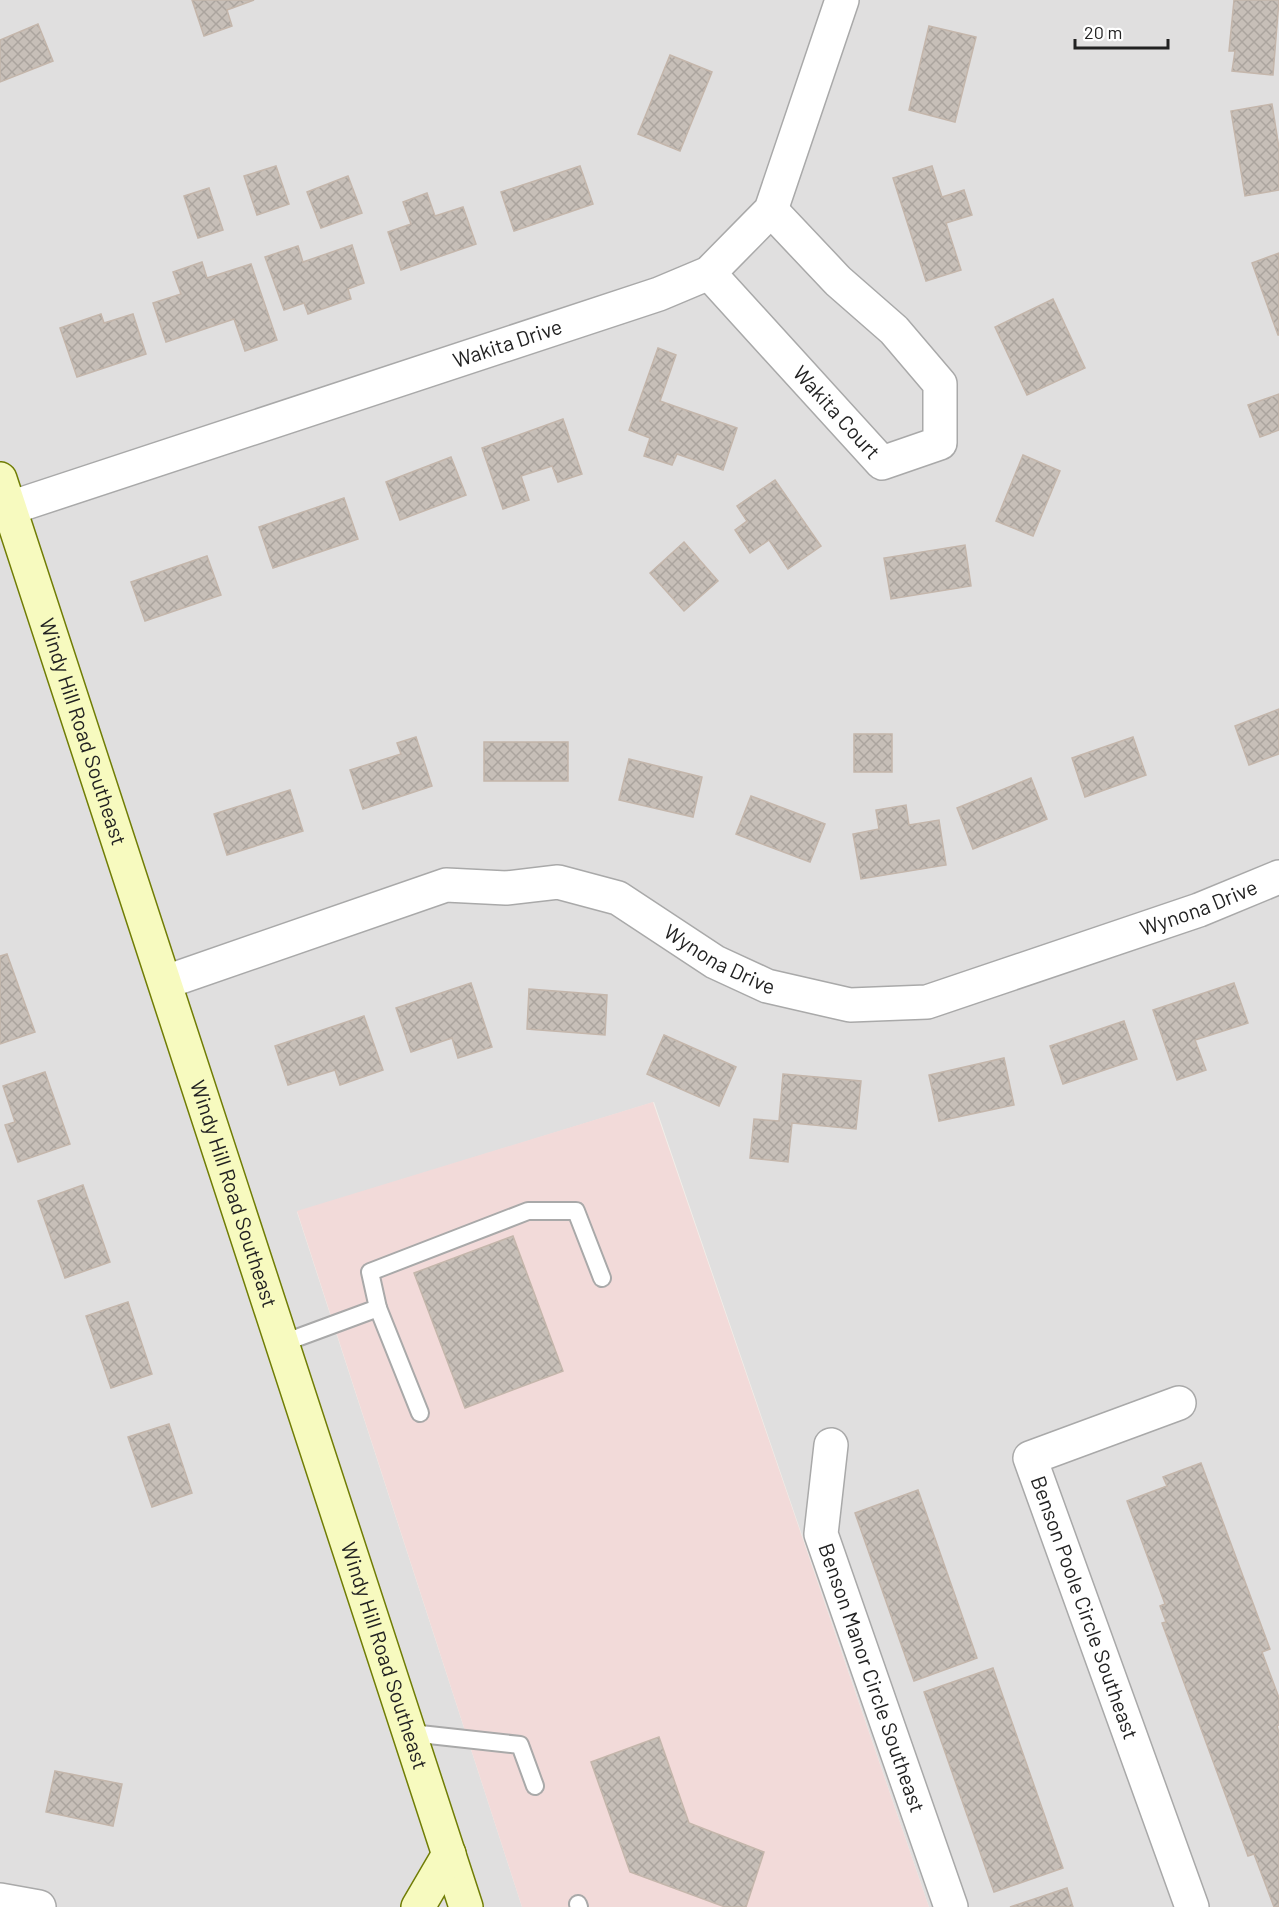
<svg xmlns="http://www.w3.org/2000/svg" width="1279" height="1907" viewBox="0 0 1279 1907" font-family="Barlow,sans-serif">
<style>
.residential{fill:#e0dfdf}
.commercial{fill:#f2dad9}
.building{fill:url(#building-cross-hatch);stroke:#c4b6ab;stroke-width:1.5}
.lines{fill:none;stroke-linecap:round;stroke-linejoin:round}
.lane-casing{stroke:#a9a9a9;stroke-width:20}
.street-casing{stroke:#a9a9a9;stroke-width:36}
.secondary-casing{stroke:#707d05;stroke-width:36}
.lane{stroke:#fff;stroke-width:16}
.street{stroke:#fff;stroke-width:33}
.secondary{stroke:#f7fabf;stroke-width:33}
.labels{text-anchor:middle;stroke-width:6;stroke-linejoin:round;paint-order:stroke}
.street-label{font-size:21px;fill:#222;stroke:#fff}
</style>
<defs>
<pattern id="building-cross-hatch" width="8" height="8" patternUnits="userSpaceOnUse" patternTransform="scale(1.5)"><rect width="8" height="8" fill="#c7bfb8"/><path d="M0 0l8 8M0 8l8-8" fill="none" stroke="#aba49e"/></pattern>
</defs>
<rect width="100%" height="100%" fill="#f2efe9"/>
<!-- residential -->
<polygon class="residential" points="0,0 1279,0 1279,1907 929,1907 654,1102 297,1212 522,1907 0,1907"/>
<!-- commercial -->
<polygon class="commercial" points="653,1102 929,1907 522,1907 297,1211"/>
<!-- building -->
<g class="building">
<polygon points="192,0 254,0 227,10 232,26 204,36"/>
<polygon points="1234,0 1279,0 1273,75 1232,71 1235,51 1229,51"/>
<polygon points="38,24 53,61 0,82 0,40"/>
<polygon points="929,26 976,37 955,122 909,110"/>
<polygon points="670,55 712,72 680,151 638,134"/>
<polygon points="1272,104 1279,148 1279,190 1245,196 1231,111"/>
<polygon points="276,166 289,204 257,215 244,176"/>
<polygon points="580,166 593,204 514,231 501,192"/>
<polygon points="932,166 942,197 964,190 972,215 946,223 961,270 926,281 893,178"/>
<polygon points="348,176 362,213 321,228 307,192"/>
<polygon points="209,188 223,230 198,238 184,196"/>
<polygon points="427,193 435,216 463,207 476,244 401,270 388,232 411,224 403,202"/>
<polygon points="352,245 364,283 348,289 351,299 308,314 304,303 284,310 265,257 298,246 303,262"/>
<polygon points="1279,253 1279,335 1278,335 1252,263"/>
<polygon points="202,262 207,278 251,264 277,340 245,351 234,319 166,342 153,303 181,294 173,272"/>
<polygon points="1053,299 1085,368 1027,395 995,327"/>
<polygon points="101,314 104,323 133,314 146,354 77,377 60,328"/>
<polygon points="658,348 676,355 660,401 737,428 723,470 677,454 672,465 644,456 650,438 629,430"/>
<polygon points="1279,394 1279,430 1260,437 1248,405"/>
<polygon points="563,419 582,474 558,482 552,466 521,476 529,500 503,509 482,448"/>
<polygon points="1023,455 1060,471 1033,536 996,521"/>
<polygon points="451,457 466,495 400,520 386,482"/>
<polygon points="775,480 821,546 788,569 769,540 750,553 735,530 747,521 737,506"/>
<polygon points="344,498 358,539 273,568 259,527"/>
<polygon points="684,542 718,581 684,611 650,573"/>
<polygon points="965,545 971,586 891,599 884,558"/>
<polygon points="207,556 221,595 145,621 131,582"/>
<polygon points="1279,709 1279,754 1249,765 1235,726"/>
<rect x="854" y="734" width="38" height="38"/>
<polygon points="416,737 432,786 363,809 350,770 401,754 397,743"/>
<polygon points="1133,737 1146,775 1085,797 1072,758"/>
<rect x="484" y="742" width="84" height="39"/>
<polygon points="629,759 702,777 693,817 619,800"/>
<polygon points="1031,778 1047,819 973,849 957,808"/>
<polygon points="290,790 303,831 227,855 214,814"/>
<polygon points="751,796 825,824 810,862 736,834"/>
<polygon points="906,805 909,825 939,820 946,865 861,879 853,834 879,829 876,810"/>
<polygon points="7,954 35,1032 0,1044 0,956"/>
<polygon points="471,983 492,1047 458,1058 452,1038 411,1052 396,1008"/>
<polygon points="1234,983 1248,1023 1195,1040 1206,1070 1177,1080 1153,1010"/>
<polygon points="529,989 607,995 605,1035 527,1029"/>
<polygon points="364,1016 383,1070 340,1085 335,1070 288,1085 275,1046"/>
<polygon points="1124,1021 1137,1059 1063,1084 1050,1046"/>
<polygon points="664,1035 736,1067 719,1106 647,1074"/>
<polygon points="1004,1058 1014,1105 939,1121 929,1075"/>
<polygon points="45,1072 70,1144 18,1162 5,1125 15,1122 3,1086"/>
<polygon points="783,1074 861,1081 856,1129 792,1123 788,1162 750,1158 754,1119 779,1121"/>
<polygon points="83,1185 110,1262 65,1278 38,1201"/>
<polygon points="513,1236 563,1371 465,1408 414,1273"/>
<polygon points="128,1302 152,1374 111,1388 86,1316"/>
<polygon points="169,1424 192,1493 152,1507 128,1437"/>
<polygon points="1201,1463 1270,1649 1262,1652 1279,1698 1279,1725 1277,1726 1279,1732 1279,1907 1274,1907 1254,1854 1248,1856 1162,1623 1166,1622 1160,1606 1165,1604 1127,1501 1167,1486 1163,1477"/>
<polygon points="918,1490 977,1658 914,1681 855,1513"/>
<polygon points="993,1668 1063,1868 994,1892 924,1692"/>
<polygon points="659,1737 689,1823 764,1852 746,1907 725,1907 630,1872 591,1762"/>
<polygon points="55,1771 122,1784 113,1826 46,1812"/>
<polygon points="1067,1888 1073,1907 1010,1907"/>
</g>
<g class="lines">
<defs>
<g id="lane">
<polyline points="378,1308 420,1413"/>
<polyline points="283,1343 378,1308 370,1272 528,1211 576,1211 602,1278"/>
<polyline points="411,1733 520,1745 535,1786"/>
<polyline points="578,1904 579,1907"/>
</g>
<g id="street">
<path id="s1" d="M 709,273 L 882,463 L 940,443 L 940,384 L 894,330 L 838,281 L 771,210"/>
<path id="s2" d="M 10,508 L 659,294 L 709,273 L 771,210 L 842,0"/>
<path id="s3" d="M 166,982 L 446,885 L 506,888 L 558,882 L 618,898 L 715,962 L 767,986 L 850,1005 L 927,1002 L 1199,910 L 1279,877"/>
<path id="s4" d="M 1179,1403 L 1030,1458 L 1192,1907"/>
<path id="s5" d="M 831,1445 L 821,1534 L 951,1907"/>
<polyline points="0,1900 39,1907"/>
</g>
<g id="secondary">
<path id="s6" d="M 0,479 L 466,1907"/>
<polyline points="418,1907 449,1854"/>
</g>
</defs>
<!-- lane casing -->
<use href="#lane" class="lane-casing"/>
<!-- street casing -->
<use href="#street" class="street-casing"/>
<!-- secondary casing -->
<use href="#secondary" class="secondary-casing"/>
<!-- lane -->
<use href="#lane" class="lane"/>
<!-- street -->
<use href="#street" class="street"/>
<!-- secondary -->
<use href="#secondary" class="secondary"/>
</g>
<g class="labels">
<!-- street labels -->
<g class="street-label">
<text dy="7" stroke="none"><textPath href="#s2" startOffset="524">Wakita Drive</textPath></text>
<text dy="7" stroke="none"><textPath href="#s1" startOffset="189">Wakita Court</textPath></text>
<text dy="7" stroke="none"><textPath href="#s6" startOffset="266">Windy Hill Road Southeast</textPath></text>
<text dy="7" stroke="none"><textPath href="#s3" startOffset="1094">Wynona Drive</textPath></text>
<text dy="7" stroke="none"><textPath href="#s3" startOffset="590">Wynona Drive</textPath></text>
<text dy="7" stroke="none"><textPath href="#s6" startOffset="752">Windy Hill Road Southeast</textPath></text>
<text dy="7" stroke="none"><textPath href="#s4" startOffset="318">Benson Poole Circle Southeast</textPath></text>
<text dy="7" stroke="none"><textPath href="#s6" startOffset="1238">Windy Hill Road Southeast</textPath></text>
<text dy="7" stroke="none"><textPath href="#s5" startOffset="242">Benson Manor Circle Southeast</textPath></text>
</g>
</g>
<!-- scale -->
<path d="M1075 39v9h93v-9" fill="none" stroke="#222222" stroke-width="3"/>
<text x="1084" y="39" font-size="18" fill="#222222" stroke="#ffffff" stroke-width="4.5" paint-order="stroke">20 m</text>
</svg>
